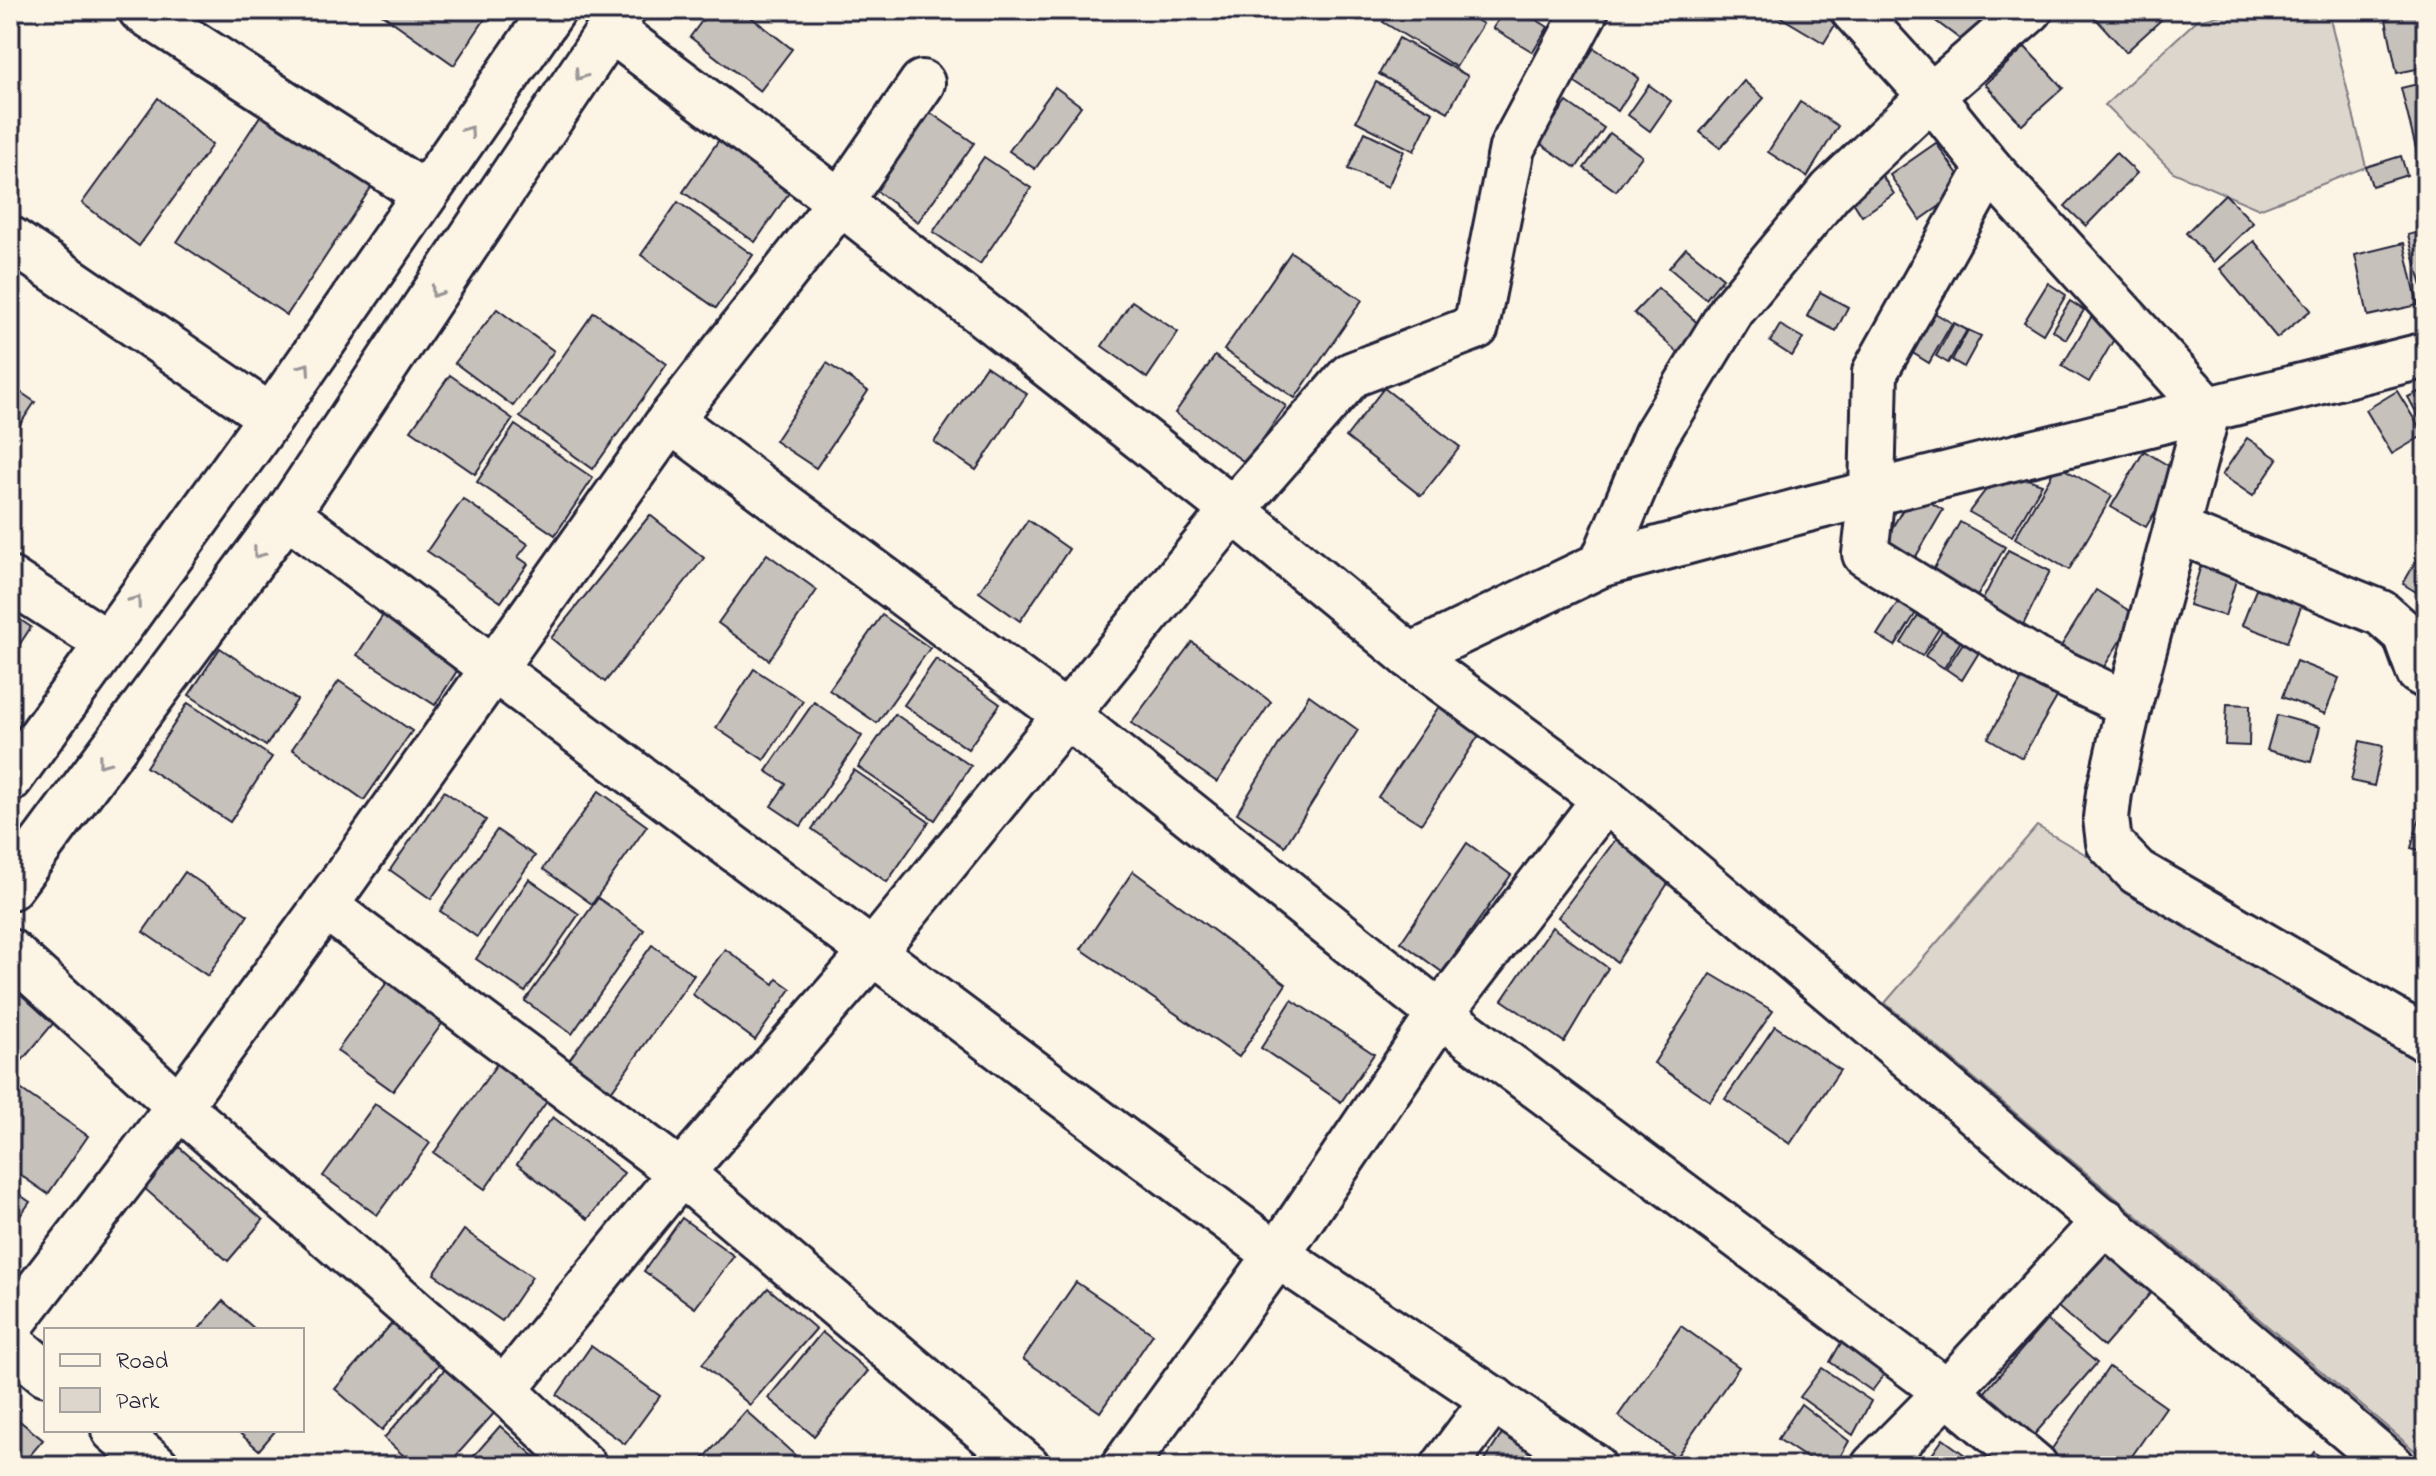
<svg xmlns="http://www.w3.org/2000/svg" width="2436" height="1476" viewBox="0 0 2436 1476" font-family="'Indie Flower',sans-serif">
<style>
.green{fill:#dcd6cc;stroke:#7f7c84;stroke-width:2}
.building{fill:#c6c1bb;stroke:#22223b;stroke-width:2}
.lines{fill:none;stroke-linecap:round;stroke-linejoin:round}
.street-casing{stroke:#22223b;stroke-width:50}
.street{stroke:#fcf5e5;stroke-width:44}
.oneway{stroke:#9a9698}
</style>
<rect width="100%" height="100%" fill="#fcf5e5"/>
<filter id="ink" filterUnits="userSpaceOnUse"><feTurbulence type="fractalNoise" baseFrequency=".0125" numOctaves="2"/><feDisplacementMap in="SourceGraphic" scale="16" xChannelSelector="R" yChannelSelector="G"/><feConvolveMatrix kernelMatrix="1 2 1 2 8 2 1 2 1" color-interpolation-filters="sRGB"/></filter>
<g filter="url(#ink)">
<!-- green -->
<g class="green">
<polygon points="2244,10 2328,10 2366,167 2259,209 2173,172 2105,105 2197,20"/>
<polygon points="2037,826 2426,1054 2426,1460 1885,1003"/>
</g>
<!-- building -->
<g class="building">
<polygon points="376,10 491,10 454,65"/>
<polygon points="710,10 742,10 792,49 760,91 690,37"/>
<polygon points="1391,10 1461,10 1483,24 1456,67 1383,22"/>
<polygon points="1505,10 1521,10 1548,27 1533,52 1493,28"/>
<polygon points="1769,10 1833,10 1841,15 1824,43"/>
<polygon points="1940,10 2006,10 1976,51 1933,19"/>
<polygon points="2088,10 2151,10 2161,20 2126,52"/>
<polygon points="2384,10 2426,10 2426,67 2397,73"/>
<polygon points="1399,38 1468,76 1448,112 1379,74"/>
<polygon points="2025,47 2063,88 2022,125 1985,84"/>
<polygon points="1594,48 1639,78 1618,111 1572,81"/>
<polygon points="1744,81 1764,98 1720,148 1700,132"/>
<polygon points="1376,82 1433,112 1414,151 1356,121"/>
<polygon points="2426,82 2426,171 2422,173 2401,88"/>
<polygon points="1649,85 1671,101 1650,131 1628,115"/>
<polygon points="1055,87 1081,106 1035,169 1009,151"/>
<polygon points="158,98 212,145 139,246 82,203"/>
<polygon points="1567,102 1604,128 1576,168 1538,142"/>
<polygon points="1800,102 1838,126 1807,177 1768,152"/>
<polygon points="268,104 378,177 287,315 177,242"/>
<polygon points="928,111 974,143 918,222 874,189"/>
<polygon points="1365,132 1404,151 1388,187 1348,169"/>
<polygon points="1610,133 1642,156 1616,191 1584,168"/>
<polygon points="721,137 793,187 755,242 683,192"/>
<polygon points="1936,143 1967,187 1920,220 1890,175"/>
<polygon points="2116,153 2137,173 2086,226 2065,206"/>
<polygon points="2401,156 2407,175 2372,186 2366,167"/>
<polygon points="984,157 1031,188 980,264 933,232"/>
<polygon points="1881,174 1894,194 1862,216 1850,197"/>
<polygon points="2225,194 2253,223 2213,262 2186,233"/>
<polygon points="678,202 753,255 716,308 641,255"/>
<polygon points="2426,230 2426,301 2408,235"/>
<polygon points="2254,241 2311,310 2277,338 2220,269"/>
<polygon points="2404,243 2418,305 2368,316 2355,255"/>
<polygon points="1686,248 1723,278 1706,299 1669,268"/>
<polygon points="1291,252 1362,300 1295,398 1224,350"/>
<polygon points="2048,283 2066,295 2043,334 2024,322"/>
<polygon points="1658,288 1710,334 1686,360 1634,313"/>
<polygon points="1820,292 1848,307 1836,331 1807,316"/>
<polygon points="1132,301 1178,332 1147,378 1102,346"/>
<polygon points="2070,301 2084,310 2066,339 2052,330"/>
<polygon points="1921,305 1952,323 1929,363 1898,344"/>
<polygon points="497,309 554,351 513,406 455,363"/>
<polygon points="594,312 667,364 593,469 520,417"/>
<polygon points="2093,314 2120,329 2089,382 2062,366"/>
<polygon points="1954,323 1967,330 1948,363 1936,356"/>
<polygon points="1780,325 1803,338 1792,356 1770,342"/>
<polygon points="1968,330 1981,336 1964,367 1952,360"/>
<polygon points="1215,356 1286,406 1246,463 1175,413"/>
<polygon points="827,363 868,391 816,468 775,441"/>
<polygon points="986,366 1027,394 976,470 934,442"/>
<polygon points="450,375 513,419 475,474 411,430"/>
<polygon points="10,385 35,402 10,439"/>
<polygon points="1384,388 1460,447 1421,496 1346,437"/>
<polygon points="2426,388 2426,431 2408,397"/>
<polygon points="2397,391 2424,435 2392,454 2366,410"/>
<polygon points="515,425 593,478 555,535 477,482"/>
<polygon points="2247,438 2278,459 2253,496 2222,475"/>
<polygon points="2144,451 2179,472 2146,527 2111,507"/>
<polygon points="2057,465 2112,496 2069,570 2015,538"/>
<polygon points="2001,470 2042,484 2012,536 1969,512"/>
<polygon points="1913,492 1943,510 1908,570 1878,552"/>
<polygon points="463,499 528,544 518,557 528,564 501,602 427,551"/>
<polygon points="650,515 704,558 605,682 551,638"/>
<polygon points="1028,520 1069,549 1020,621 979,592"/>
<polygon points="1960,522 2005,547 1969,611 1924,586"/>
<polygon points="2008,550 2050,571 2023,625 1981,603"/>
<polygon points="767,554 817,590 769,660 718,623"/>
<polygon points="2419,556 2426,561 2426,598 2403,584"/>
<polygon points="2201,565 2237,577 2225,616 2189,605"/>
<polygon points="2264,569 2309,587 2287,642 2242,625"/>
<polygon points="2096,590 2136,615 2096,680 2055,656"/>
<polygon points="1903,594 1921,605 1895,646 1877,635"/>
<polygon points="1926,603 1947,616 1922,656 1901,643"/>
<polygon points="387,609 464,660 435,705 357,655"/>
<polygon points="10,613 31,627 10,659"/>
<polygon points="882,615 930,648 877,723 829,690"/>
<polygon points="1951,617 1969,628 1944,668 1925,656"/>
<polygon points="1971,631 1986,641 1962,680 1946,669"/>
<polygon points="1192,642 1271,702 1217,782 1131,723"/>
<polygon points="220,648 297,700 266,746 189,695"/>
<polygon points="936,659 1000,704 968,749 904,705"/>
<polygon points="2296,661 2339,678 2325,714 2282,697"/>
<polygon points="754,669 803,701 764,760 716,728"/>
<polygon points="2026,672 2060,692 2022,758 1988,738"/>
<polygon points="339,681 412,731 364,800 292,749"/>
<polygon points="1309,695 1358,730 1285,846 1237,813"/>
<polygon points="814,702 862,736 801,826 771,806 786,784 766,771"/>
<polygon points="188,703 272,757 230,822 146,767"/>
<polygon points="2227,704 2250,705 2249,746 2225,745"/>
<polygon points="1440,705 1481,732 1421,824 1378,797"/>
<polygon points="895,714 971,766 935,820 858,767"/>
<polygon points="2277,715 2320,727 2311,762 2267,750"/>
<polygon points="2360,741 2383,746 2374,786 2351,781"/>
<polygon points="854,770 929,822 887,882 812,829"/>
<polygon points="444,791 486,820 431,899 390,870"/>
<polygon points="599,791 647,826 592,904 543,869"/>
<polygon points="2419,820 2426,822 2426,852 2411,848"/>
<polygon points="497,830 535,856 477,937 440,911"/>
<polygon points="1619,835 1672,877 1617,962 1558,917"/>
<polygon points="1467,843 1511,875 1442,972 1401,942"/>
<polygon points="1133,871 1286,984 1239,1057 1081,949"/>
<polygon points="185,872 248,915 208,976 143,932"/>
<polygon points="529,879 579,914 525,992 476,959"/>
<polygon points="598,898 644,930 572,1034 525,1001"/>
<polygon points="1552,927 1608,968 1564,1042 1502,1000"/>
<polygon points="652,945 694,975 601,1106 559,1074"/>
<polygon points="725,949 774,984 777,979 791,989 755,1040 692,994"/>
<polygon points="10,970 62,1013 10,1075"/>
<polygon points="1711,974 1773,1011 1710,1101 1654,1063"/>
<polygon points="388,981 444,1021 393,1091 337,1051"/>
<polygon points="1292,1000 1374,1054 1341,1102 1261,1048"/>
<polygon points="1775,1026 1840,1070 1790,1144 1725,1099"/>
<polygon points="499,1061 550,1097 485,1189 434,1153"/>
<polygon points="19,1088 88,1136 48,1194 10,1168 10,1101"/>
<polygon points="375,1104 430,1143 377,1215 323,1176"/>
<polygon points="553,1117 624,1173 588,1219 517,1164"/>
<polygon points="179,1147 263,1220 228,1261 144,1188"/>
<polygon points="10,1188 30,1202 10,1230"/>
<polygon points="682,1218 734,1256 695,1308 644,1271"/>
<polygon points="464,1230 532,1277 502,1321 434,1274"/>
<polygon points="2114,1242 2160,1282 2104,1347 2058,1307"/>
<polygon points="1076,1282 1153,1334 1100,1412 1023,1359"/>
<polygon points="768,1288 816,1329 750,1405 702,1364"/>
<polygon points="223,1301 256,1330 198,1330"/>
<polygon points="2047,1320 2097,1363 2033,1436 1984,1393"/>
<polygon points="394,1321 441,1362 382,1430 335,1389"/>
<polygon points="1681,1326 1739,1367 1676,1457 1618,1416"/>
<polygon points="1850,1327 1893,1363 1872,1391 1830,1362"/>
<polygon points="822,1332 868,1371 814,1436 768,1398"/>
<polygon points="591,1346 660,1396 625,1444 557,1395"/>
<polygon points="447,1367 496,1411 447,1466 415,1466 384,1438"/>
<polygon points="2109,1367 2166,1407 2125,1466 2068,1466 2049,1453"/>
<polygon points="1822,1368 1871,1401 1853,1435 1800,1397"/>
<polygon points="1801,1404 1849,1441 1835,1466 1819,1466 1778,1439"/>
<polygon points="746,1411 796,1456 787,1466 697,1466"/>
<polygon points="10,1413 43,1440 21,1466 10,1466"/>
<polygon points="500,1426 535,1457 526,1466 465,1466"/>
<polygon points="236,1430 276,1430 259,1450"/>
<polygon points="1504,1431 1556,1466 1481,1466"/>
<polygon points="1943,1439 1980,1466 1924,1466"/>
<polygon points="2314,1452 2332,1466 2304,1466"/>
</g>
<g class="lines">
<defs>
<g id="street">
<polyline points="141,10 425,194"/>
<polyline points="1853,10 1931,96 1989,168 2208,409 2129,705 2109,793 2106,818 2109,843 2137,872 2426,1039"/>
<polyline points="610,29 840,202 1233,510 1410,656 1605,799 2392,1466"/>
<polyline points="1989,168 1875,372 1872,493 1865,554 2033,659 2129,705"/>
<polyline points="10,239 271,417"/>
<polyline points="670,420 1066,715 1440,1014 1947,1392 2035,1466"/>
<polyline points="287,514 1277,1255 1593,1466"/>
<polyline points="2176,530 2381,613 2405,634 2419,672 2426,676"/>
<polyline points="1602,564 1656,435 1732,310 1831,191 1931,96 2030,10"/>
<polyline points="10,580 106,642"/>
<polyline points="1410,656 1602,564 1804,510 2426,355"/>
<polyline points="10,779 271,417 553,10"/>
<polyline points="10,887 287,514 623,10"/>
<polyline points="325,906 681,1173 1027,1466"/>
<polyline points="10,952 179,1106 504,1390 584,1466"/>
<polyline points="10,1326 179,1106 325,906 670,420 840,202 922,83"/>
<polyline points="10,1343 46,1373"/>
<polyline points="504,1390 681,1173 872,953 1233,510 1351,375 1476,327 1512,148 1586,10"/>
<polyline points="114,1430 156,1466"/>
<polyline points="1124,1466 1277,1255 1440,1014 1605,799"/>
<polyline points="1444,1466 1494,1399"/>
<polyline points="1874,1466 1947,1392 2105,1221"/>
</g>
</defs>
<!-- street casing -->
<use href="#street" class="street-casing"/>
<!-- street -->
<use href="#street" class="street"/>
</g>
<!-- one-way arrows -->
<defs><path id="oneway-chevron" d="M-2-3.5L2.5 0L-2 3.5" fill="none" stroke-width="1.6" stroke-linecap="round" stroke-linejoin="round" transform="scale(2)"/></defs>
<g class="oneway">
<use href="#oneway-chevron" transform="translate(580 75) rotate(124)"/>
<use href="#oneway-chevron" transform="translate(469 131) rotate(-55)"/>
<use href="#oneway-chevron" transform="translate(436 292) rotate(124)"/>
<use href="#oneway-chevron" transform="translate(305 368) rotate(-55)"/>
<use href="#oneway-chevron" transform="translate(258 553) rotate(127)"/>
<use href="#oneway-chevron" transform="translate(136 601) rotate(-54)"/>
<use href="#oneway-chevron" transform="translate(103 762) rotate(127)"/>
</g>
</g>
<!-- margin -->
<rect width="2436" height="1476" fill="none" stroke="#fcf5e5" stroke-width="40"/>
<rect x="20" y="20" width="2396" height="1436" fill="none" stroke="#22223b" stroke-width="3" filter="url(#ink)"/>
<!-- legend -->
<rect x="44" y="1328" width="260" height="104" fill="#fcf5e5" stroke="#a5a1a1" stroke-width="2"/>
<rect x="60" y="1354" width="40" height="12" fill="#fcf5e5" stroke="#a5a1a1" stroke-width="2"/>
<text x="116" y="1368" font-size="24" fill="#22223b">Road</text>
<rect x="60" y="1388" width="40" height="24" fill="#dcd6cc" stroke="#a5a1a1" stroke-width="2"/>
<text x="116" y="1408" font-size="24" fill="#22223b">Park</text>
</svg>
